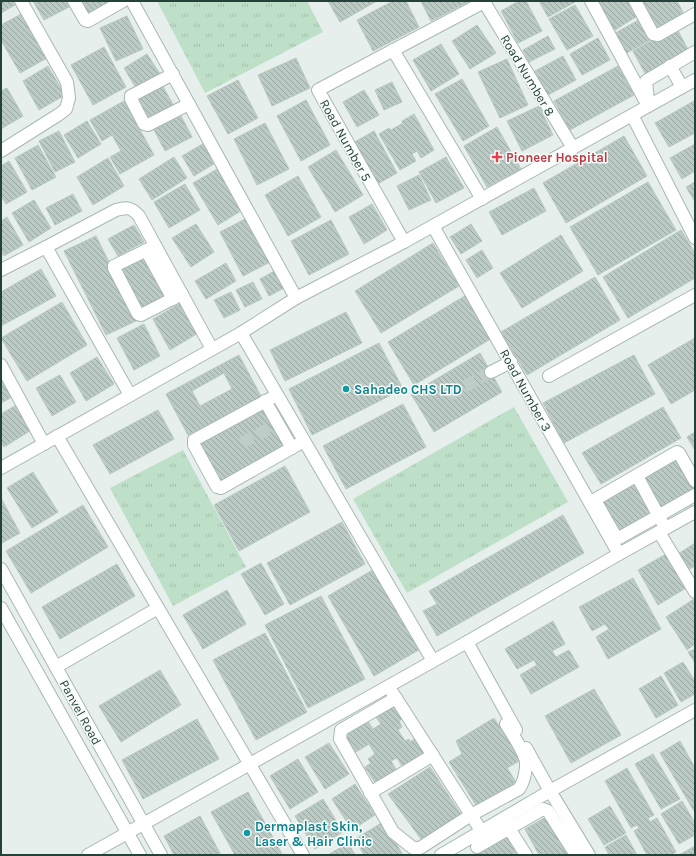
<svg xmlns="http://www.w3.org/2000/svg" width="696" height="856" viewBox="0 0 696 856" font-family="Karla,sans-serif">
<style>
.grass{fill:url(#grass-tufts)}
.building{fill:url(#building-back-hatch);stroke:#b8c9c2;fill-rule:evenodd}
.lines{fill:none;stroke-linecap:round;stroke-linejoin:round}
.minor-tunnel{stroke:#bfccc8;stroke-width:12;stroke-dasharray:12 6;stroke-linecap:butt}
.minor-casing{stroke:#a8b8b2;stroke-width:14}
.minor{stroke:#fff;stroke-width:12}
.health-dot{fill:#e0444e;stroke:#f7fbf9;stroke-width:1.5}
.culture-dot{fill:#0f9aa8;stroke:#f7fbf9;stroke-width:1.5}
.labels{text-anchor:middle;stroke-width:3;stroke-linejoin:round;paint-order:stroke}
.street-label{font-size:13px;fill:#24423a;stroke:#f7fbf9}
.health-label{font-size:13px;font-weight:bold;fill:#be3a42;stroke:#f7fbf9;text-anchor:start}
.culture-label{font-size:13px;font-weight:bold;fill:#0d838f;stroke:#f7fbf9;text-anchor:start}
</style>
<defs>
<pattern id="grass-tufts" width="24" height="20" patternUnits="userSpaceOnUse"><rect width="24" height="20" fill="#bfe0c8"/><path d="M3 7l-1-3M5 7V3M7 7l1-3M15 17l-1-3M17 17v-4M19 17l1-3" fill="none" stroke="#a4c1ad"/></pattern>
<pattern id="building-back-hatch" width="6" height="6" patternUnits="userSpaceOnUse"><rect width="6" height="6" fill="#bbcac4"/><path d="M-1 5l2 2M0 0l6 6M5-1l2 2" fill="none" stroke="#98a6a0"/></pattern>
</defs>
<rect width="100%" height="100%" fill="#e6efeb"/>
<!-- grass -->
<g class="grass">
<polygon points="157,1 307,1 323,32 205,93"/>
<polygon points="514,407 568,502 407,593 353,499"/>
<polygon points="183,450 246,567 173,606 110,488"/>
</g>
<!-- building -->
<g class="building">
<polygon points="1,1 13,1 15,5 1,13"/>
<polygon points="33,1 72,1 73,5 44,20"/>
<polygon points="78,1 109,1 110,4 88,19"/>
<polygon points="328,1 377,1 340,22"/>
<polygon points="393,1 406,1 419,27 373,51 357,20"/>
<polygon points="421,1 470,1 431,21"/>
<polygon points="519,1 526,1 542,31 518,43 501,11"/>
<polygon points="539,1 575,1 575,2 548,17"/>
<polygon points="597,1 630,1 639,15 615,30"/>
<polygon points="639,1 677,1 685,16 654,31"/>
<polygon points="575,5 593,36 567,50 549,19"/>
<polygon points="23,13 49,57 20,73 1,40 1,25"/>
<polygon points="127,16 143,49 116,61 100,28"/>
<polygon points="642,18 654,38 623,55 612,35"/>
<polygon points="477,25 496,53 470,69 452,41"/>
<polygon points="676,27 690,53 647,77 633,51"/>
<polygon points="548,36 555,49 529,62 523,50"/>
<polygon points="598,38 610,60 582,75 570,54"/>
<polygon points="441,44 459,74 431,91 413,60"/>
<polygon points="104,47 126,87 93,105 71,65"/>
<polygon points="147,54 160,74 136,88 124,68"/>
<polygon points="563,56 576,80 548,95 535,71"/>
<polygon points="296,58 310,88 272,106 258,75"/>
<polygon points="507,59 528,105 500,118 478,72"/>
<polygon points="48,66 65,95 39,110 23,81"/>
<polygon points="618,66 634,95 570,130 554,101"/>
<polygon points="462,79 489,126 463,141 435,94"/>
<polygon points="238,80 258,118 228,134 207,96"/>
<polygon points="392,82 402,102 384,110 375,90"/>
<polygon points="162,85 174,106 146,122 134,100"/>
<polygon points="7,88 23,116 1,129 1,91"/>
<polygon points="364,90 379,115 357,127 343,102"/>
<polygon points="306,100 330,145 301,161 277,116"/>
<polygon points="124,101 154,155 120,174 110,157 121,151 112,135 102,141 90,120"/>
<polygon points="694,101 695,104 695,133 669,147 655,123"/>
<polygon points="539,106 553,135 522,151 507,121"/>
<polygon points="180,114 192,137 165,151 153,128"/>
<polygon points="414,114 434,150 421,158 417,151 412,154 416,161 400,170 379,134 389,128 391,130 403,123 402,121"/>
<polygon points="87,121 101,144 78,158 64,135"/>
<polygon points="265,123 289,169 257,185 234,139"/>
<polygon points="497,127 521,169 487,187 464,146"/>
<polygon points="59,131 75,162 55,172 39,141"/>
<polygon points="374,131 397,173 374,186 351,144"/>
<polygon points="624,136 647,176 566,223 543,183"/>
<polygon points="206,142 217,162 194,176 182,156"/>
<polygon points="695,144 695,171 682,179 670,158"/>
<polygon points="38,145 56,177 32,190 15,158"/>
<polygon points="336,150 363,195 335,212 308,167"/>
<polygon points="174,157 187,178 152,200 139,179"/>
<polygon points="446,157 464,188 436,203 419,172"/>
<polygon points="108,158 124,186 93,205 77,177"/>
<polygon points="9,161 27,192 6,204 1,196 1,166"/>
<polygon points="219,168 244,209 218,225 193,183"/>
<polygon points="419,175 431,200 409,210 397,186"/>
<polygon points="298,176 321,217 288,236 265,195"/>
<polygon points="648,182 676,230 598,275 570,227"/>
<polygon points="695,182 695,202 686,187"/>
<polygon points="185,184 200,210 169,228 154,202"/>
<polygon points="534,188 546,211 502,235 489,212"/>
<polygon points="73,194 82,211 55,225 46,208"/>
<polygon points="34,200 51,228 29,242 12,213"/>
<polygon points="372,204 387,230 364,244 349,217"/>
<polygon points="251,216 274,260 243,276 220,232"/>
<polygon points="7,217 23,245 4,256 1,250 1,221"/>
<polygon points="331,220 349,254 309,275 291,241"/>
<polygon points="196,224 214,252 191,267 172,238"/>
<polygon points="471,224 482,241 461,254 450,237"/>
<polygon points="134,225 144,242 118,256 108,239"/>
<polygon points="681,230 695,253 695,278 628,318 603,277"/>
<polygon points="561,235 583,271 522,308 500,273"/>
<polygon points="96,236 138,320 106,335 64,251"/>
<polygon points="433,243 459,286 381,333 355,291"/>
<polygon points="482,250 493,268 477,278 466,260"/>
<polygon points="145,253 169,299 140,313 116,268"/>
<polygon points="226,263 236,281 206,299 195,281"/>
<polygon points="41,269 56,296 1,326 1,292"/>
<polygon points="278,269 288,286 269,296 260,279"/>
<polygon points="595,277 620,320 527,375 501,332"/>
<polygon points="253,282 262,299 245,307 236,290"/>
<polygon points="231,292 240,310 224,318 214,300"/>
<polygon points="468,294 494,337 414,385 388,342"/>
<polygon points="62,302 87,345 27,381 1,338"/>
<polygon points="181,303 198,333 170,350 153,319"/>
<polygon points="346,312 362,343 285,381 270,350"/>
<polygon points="144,324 160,356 134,370 117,338"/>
<polygon points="695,338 695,390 671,404 648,365"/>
<polygon points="379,343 403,389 312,435 289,389"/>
<polygon points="480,353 502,392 434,432 411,394"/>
<path d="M 239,355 L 261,396 L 188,435 L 166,394 ZM 224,373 L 232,389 L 200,406 L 192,391 Z"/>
<polygon points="634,355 655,394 564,443 543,403"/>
<polygon points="97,357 114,384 86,401 70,373"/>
<polygon points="60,375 76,402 52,416 36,388"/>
<polygon points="1,379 12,397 1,403"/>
<polygon points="18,404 33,429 4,447 1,443 1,414"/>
<polygon points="403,404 426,447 346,489 323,446"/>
<polygon points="266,405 290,446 221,484 197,442"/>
<polygon points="663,407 681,438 601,484 582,453"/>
<polygon points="158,410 174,439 110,474 93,445"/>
<polygon points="695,432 695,450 687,437"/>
<polygon points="678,454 695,484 695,493 663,511 641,474"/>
<polygon points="285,466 310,512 239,551 214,505"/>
<polygon points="33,472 58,512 32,528 7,488"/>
<polygon points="635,479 655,516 618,537 598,500"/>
<polygon points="1,498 20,533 2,543 1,540"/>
<polygon points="83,505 108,547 31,593 6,551"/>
<polygon points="563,515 584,553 437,636 423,611 437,604 429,591"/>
<polygon points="342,522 365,564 290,605 267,563"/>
<polygon points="695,543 695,566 687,570 678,554"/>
<polygon points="666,554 686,588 658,605 638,570"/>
<polygon points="261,563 284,604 265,615 241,574"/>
<polygon points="117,564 135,596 60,639 42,607"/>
<polygon points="376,568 422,648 374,676 328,596"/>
<polygon points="633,578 661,629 608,659 596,637 609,629 605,624 592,631 579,607"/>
<polygon points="227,590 246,624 203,649 183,615"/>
<polygon points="321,596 365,679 308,708 265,625"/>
<polygon points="694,599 695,601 695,644 687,650 666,617"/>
<polygon points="553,621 565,644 552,651 556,657 569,650 579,667 531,694 520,675 537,665 534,660 517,669 505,649"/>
<polygon points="265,633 307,712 256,740 213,660"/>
<polygon points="695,649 695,663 688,652"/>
<polygon points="683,662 695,681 695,694 681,702 664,673"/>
<polygon points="160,670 181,705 121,742 99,706"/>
<polygon points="661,676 678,705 656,718 639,689"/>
<polygon points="594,689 621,735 571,763 545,716"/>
<polygon points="394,703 404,718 399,721 402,727 398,730 405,741 409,739 410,742 416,738 426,753 403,768 397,758 391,761 397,771 376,784 365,767 371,763 368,759 375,754 369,744 356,752 345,735 367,720 373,729 381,724 375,716"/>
<polygon points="494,718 521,760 507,768 516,782 477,807 449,762 462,754 456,741"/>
<polygon points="197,719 219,759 143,799 122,760"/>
<polygon points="680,741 695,768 695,813 660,753"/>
<polygon points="329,743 349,774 325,789 305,757"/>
<polygon points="653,754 680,799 661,809 635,764"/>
<polygon points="298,759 318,792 290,809 270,776"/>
<polygon points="430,767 462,816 421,839 388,794"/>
<polygon points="627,768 654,815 648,818 650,822 657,818 676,852 671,855 647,855 634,831 639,828 637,825 631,828 605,781"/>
<polygon points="355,784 375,815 352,830 332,799"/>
<polygon points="248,792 282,854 280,855 235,855 211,812"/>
<polygon points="323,799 343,832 315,849 295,816"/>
<polygon points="682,801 695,823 695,835 679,844 661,814"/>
<polygon points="610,806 626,833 604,845 588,819"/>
<polygon points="200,816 221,855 174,855 164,836"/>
<polygon points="548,816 571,855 539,855 525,829"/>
<polygon points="383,822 403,855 364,855 355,839"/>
<polygon points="506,835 517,855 479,855 477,851"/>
<polygon points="626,835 637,855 609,855 605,847"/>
<polygon points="348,843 355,855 328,855"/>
<polygon points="695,846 695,855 679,855"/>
</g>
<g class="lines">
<!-- minor-tunnel -->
<g class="minor-tunnel">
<polyline points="449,395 491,372"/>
<polyline points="242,443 278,424"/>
</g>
<defs>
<g id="minor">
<polyline points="74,1 85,20 88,21 123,1"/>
<polyline points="132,1 296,298"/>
<polyline points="591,1 648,106"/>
<polyline points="635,1 653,34 658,35 695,14"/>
<polyline points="484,2 573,148"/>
<polyline points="393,50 482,199"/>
<polyline points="670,66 682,87"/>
<polyline points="173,74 131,96 131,99 144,124 148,125 189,104"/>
<polyline points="648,101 646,81 695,52"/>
<polyline points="632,115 695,238"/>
<polyline points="1,151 58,115 66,109 69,98 67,82 21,1"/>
<polyline points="433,226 619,554"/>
<polyline points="404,242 318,90 486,1"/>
<polyline points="155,246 114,266 114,268 138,314 141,315 182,294"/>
<polyline points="146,250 173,299"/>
<polyline points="1,270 46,247"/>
<polyline points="241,333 433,661"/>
<polyline points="1,365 44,444"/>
<polyline points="491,372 511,362"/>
<polyline points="549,376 695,295"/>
<path d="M 130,395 L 46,247 L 116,210 C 127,207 131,207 139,216 L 212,349"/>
<polyline points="277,395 194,440 194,445 217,487 221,488 304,441"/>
<polyline points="265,401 292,448"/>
<polyline points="57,436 303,855"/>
<polyline points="1,468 241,333 296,298 404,242 695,80"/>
<polyline points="637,476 662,522"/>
<polyline points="695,481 679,453 677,452 596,499 596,502 616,537 619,538 695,495"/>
<polyline points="659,532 695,592"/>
<polyline points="1,569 161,855"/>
<polyline points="1,608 140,855"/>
<polyline points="467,642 516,730"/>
<polyline points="56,667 158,608"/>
<polyline points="392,692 482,832"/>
<path d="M 396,698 L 341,730 L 340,739 L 393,832 L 413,848 L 420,848 L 471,815 L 519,789 C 524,782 528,766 525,758 C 521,746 512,734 506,724"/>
<polyline points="526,748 550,791 589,855"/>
<polyline points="370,793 433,755"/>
<polyline points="505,822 526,855"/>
<polyline points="477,847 543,809 548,811 576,855"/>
<polyline points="88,855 467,642 619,554 695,512"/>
<polyline points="441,855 550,791 695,710"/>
</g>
</defs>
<!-- minor casing -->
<use href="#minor" class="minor-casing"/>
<!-- minor -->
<use href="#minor" class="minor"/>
</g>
<!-- markers -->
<path class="health-dot" d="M495 151h4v4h4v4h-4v4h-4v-4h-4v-4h4z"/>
<g class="culture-dot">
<circle cx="346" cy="389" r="4"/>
<circle cx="247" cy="833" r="4"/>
</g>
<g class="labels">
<!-- street labels -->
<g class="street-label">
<text transform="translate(528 75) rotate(59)" y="5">Road Number 8</text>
<text transform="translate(346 140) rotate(61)" y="5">Road Number 5</text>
<text transform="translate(526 390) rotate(61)" y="5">Road Number 3</text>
<text transform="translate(81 712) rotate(61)" y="5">Panvel Road</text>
</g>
<!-- health labels -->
<g class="health-label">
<text x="506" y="162">Pioneer Hospital</text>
</g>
<!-- culture labels -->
<g class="culture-label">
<text x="354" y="394">Sahadeo CHS LTD</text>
<text x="255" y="831">Dermaplast Skin,<tspan x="255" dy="15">Laser &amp; Hair Clinic</tspan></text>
</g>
</g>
<!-- border -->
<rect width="696" height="856" fill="none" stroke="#24423a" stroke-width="4"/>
</svg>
